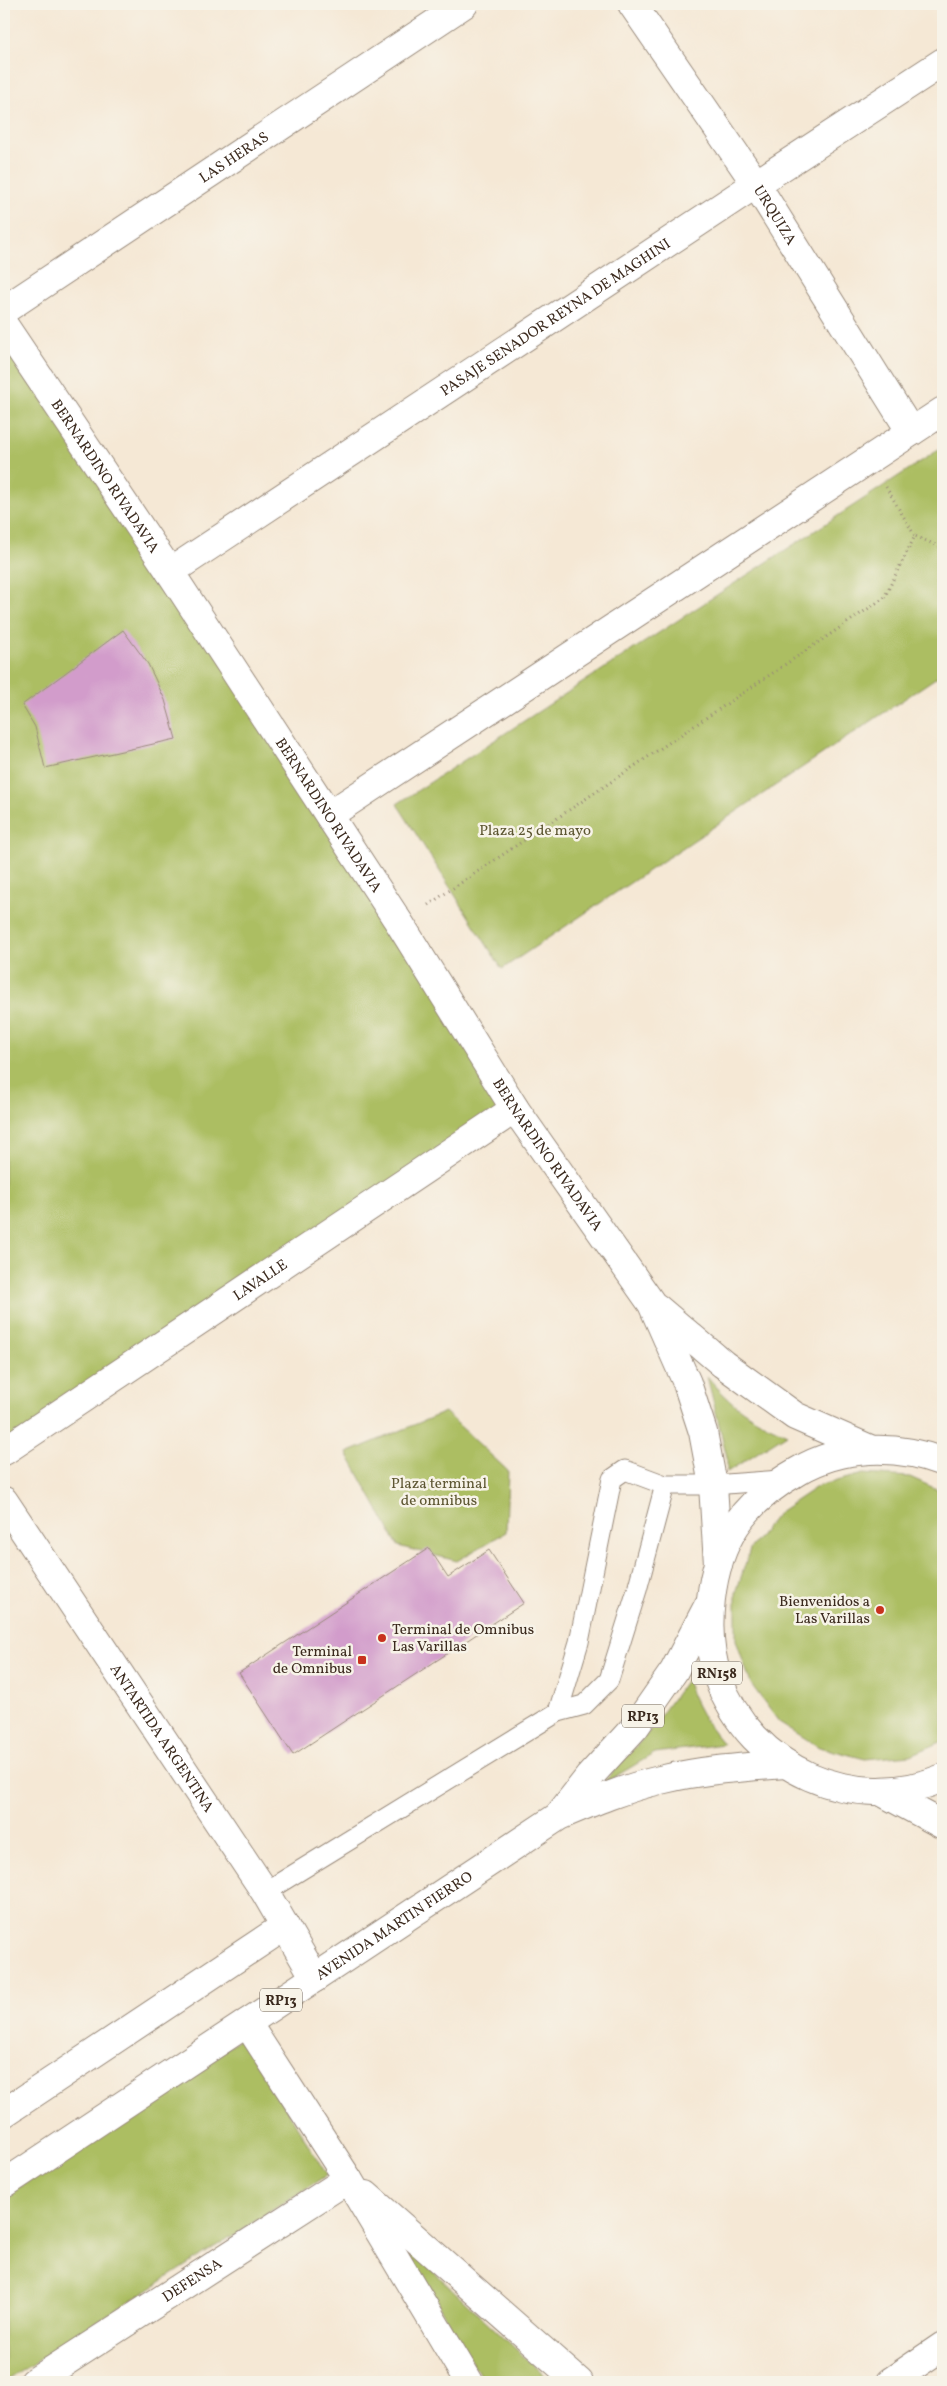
<svg xmlns="http://www.w3.org/2000/svg" width="947" height="2386" viewBox="0 0 947 2386" font-family="Vollkorn,serif">
<style>
.green{fill:#acbe62;stroke:#747440}
.building{fill:#d29ccb}
.lines{fill:none;stroke-linecap:round;stroke-linejoin:round}
.lane-casing{stroke:#98897a;stroke-width:21}
.street-casing{stroke:#98897a;stroke-width:30}
.secondary-casing{stroke:#98897a;stroke-width:30}
.highway-casing{stroke:#98897a;stroke-width:30}
.path{stroke:#98897a;stroke-width:3;stroke-dasharray:1 4;stroke-linecap:butt}
.lane{stroke:#fff;stroke-width:19}
.street{stroke:#fff;stroke-width:28}
.secondary{stroke:#fff;stroke-width:28}
.highway{stroke:#fff;stroke-width:28}
.poi-dot{fill:#c8321e;stroke:#f7f3e8;stroke-width:2}
.labels{text-anchor:middle;stroke-width:5;stroke-linejoin:round;paint-order:stroke}
.shield{fill:#f7f3e8;stroke:#73665b;stroke-width:1}
.shield-label{font-size:14px;font-weight:bold;fill:#3b2a1e}
.street-label{font-size:15px;fill:#3b2a1e;stroke:#f7f3e8}
.park-label{font-size:15px;fill:#5d5632;stroke:#f7f3e8}
.poi-label{font-size:15px;fill:#3b2a1e;stroke:#f7f3e8;text-anchor:end}
</style>
<rect width="100%" height="100%" fill="#f7f3e8"/>
<filter id="ink" filterUnits="userSpaceOnUse"><feTurbulence type="fractalNoise" baseFrequency=".02" numOctaves="2"/><feDisplacementMap in="SourceGraphic" scale="10" xChannelSelector="R" yChannelSelector="G"/><feConvolveMatrix kernelMatrix="1 2 1 2 8 2 1 2 1" color-interpolation-filters="sRGB"/></filter>
<filter id="wash" filterUnits="userSpaceOnUse"><feTurbulence type="fractalNoise" baseFrequency=".0096" numOctaves="4" result="noise"/><feDisplacementMap in="SourceGraphic" scale="20" xChannelSelector="R" yChannelSelector="G"/><feGaussianBlur stdDeviation="1.12" result="paint"/><feColorMatrix in="noise" values="0 0 0 0 0 0 0 0 0 0 0 0 0 0 0 0 0 1.4 0 .05"/><feComposite in="paint" operator="in"/></filter>
<g filter="url(#wash)">
<rect width="100%" height="100%" fill="#f5e8d5"/>
<!-- green -->
<g class="green">
<polygon points="4,325 515,1109 4,1459"/>
<polygon points="943,447 943,673 502,969 397,804"/>
<path d="M 707,1376 C 733,1407 750,1418 787,1434 L 727,1472 L 727,1457 Z"/>
<polygon points="445,1412 508,1471 506,1532 457,1561 398,1546 347,1453"/>
<polygon points="863,1474 910,1477 943,1492 943,1741 911,1755 865,1759 819,1747 779,1722 751,1684 736,1640 736,1593 750,1549 779,1512 818,1486"/>
<path d="M 686,1680 C 695,1705 705,1723 723,1744 L 655,1753 L 601,1785 L 648,1733 Z"/>
<polygon points="242,2037 327,2175 4,2382 4,2198"/>
<polygon points="401,2241 551,2382 484,2382"/>
</g>
<g id="blocks">
<!-- building -->
<g class="building">
<polygon points="123,630 148,664 165,700 176,739 45,768 35,727 22,705"/>
<polygon points="429,1548 448,1577 489,1550 524,1603 293,1755 239,1673"/>
</g>
</g>
</g>
<g filter="url(#ink)">
<use href="#blocks" fill-opacity="0" stroke="#98897a" stroke-width="1"/>
<g class="lines">
<defs>
<g id="lane">
<polyline points="558,1712 579,1642 612,1479 625,1470 665,1485 713,1485 781,1480"/>
<polyline points="265,1892 558,1712 584,1705 609,1680 637,1590 665,1485"/>
</g>
<g id="street">
<path id="s1" d="M 632,4 L 756,184 L 911,432"/>
<path id="s2" d="M 4,310 L 464,4"/>
<path id="s3" d="M 170,572 L 756,184 L 943,62"/>
<polyline points="329,815 943,411"/>
<path id="s4" d="M 4,1451 L 515,1109"/>
<path id="s5" d="M 4,1501 L 265,1892 L 315,1978"/>
<polyline points="247,2023 348,2179 469,2382"/>
<polyline points="4,2113 285,1926"/>
<polyline points="366,2195 579,2382"/>
<path id="s6" d="M 34,2382 L 348,2179"/>
<polyline points="890,2382 943,2346"/>
</g>
<g id="secondary">
<path id="s7" d="M 4,325 L 170,572 L 400,924 L 515,1109 L 652,1304 L 687,1383 L 703,1432 L 713,1485 L 718,1564"/>
<polyline points="657,1308 723,1364 795,1416 870,1449"/>
</g>
<g id="highway">
<path d="M 943,1462 C 896,1444 842,1445 798,1471 C 775,1484 751,1503 736,1525 C 709,1565 702,1633 718,1678 C 751,1770 854,1815 943,1778"/>
<polyline points="882,1792 943,1825"/>
<polyline points="560,1814 589,1777 635,1727 674,1671 708,1606"/>
<path id="s8" d="M 4,2184 L 559,1816 C 592,1802 625,1788 660,1780 C 701,1770 744,1767 786,1764"/>
</g>
</defs>
<!-- lane casing -->
<use href="#lane" class="lane-casing"/>
<!-- street casing -->
<use href="#street" class="street-casing"/>
<!-- secondary casing -->
<use href="#secondary" class="secondary-casing"/>
<!-- highway casing -->
<use href="#highway" class="highway-casing"/>
<!-- path -->
<g class="path">
<polyline points="886,487 915,536"/>
<polyline points="428,905 884,598 915,536 943,548"/>
</g>
<!-- lane -->
<use href="#lane" class="lane"/>
<!-- street -->
<use href="#street" class="street"/>
<!-- secondary -->
<use href="#secondary" class="secondary"/>
<!-- highway -->
<use href="#highway" class="highway"/>
</g>
</g>
<!-- markers -->
<g class="poi-dot">
<circle cx="880" cy="1610" r="5"/>
<circle cx="382" cy="1638" r="5"/>
<rect x="357" y="1655" width="10" height="10" rx="2.5"/>
</g>
<g class="labels">
<!-- shield labels -->
<g class="shield">
<rect x="692" y="1661.5" width="50" height="23" rx="4"/>
<rect x="622" y="1704.5" width="42" height="23" rx="4"/>
<rect x="260" y="1988.5" width="42" height="23" rx="4"/>
</g>
<g class="shield-label">
<text x="717" y="1678">RN158</text>
<text x="643" y="1721">RP13</text>
<text x="281" y="2005">RP13</text>
</g>
<!-- street labels -->
<g class="street-label">
<text dy="5" stroke="none"><textPath href="#s2" startOffset="276">LAS HERAS</textPath></text>
<text dy="5" stroke="none"><textPath href="#s1" startOffset="255">URQUIZA</textPath></text>
<text dy="5" stroke="none"><textPath href="#s3" startOffset="462">PASAJE SENADOR REYNA DE MAGHINI</textPath></text>
<text dy="5" stroke="none"><textPath href="#s7" startOffset="182">BERNARDINO RIVADAVIA</textPath></text>
<text dy="5" stroke="none"><textPath href="#s7" startOffset="588">BERNARDINO RIVADAVIA</textPath></text>
<text dy="5" stroke="none"><textPath href="#s7" startOffset="992">BERNARDINO RIVADAVIA</textPath></text>
<text dy="5" stroke="none"><textPath href="#s4" startOffset="308">LAVALLE</textPath></text>
<text dy="5" stroke="none"><textPath href="#s5" startOffset="285">ANTARTIDA ARGENTINA</textPath></text>
<text dy="5" stroke="none"><textPath href="#s8" startOffset="468">AVENIDA MARTIN FIERRO</textPath></text>
<text dy="5" stroke="none"><textPath href="#s6" startOffset="188">DEFENSA</textPath></text>
</g>
<!-- park labels -->
<g class="park-label">
<text x="535" y="835">Plaza 25 de mayo</text>
<text x="439" y="1488">Plaza terminal<tspan x="439" dy="17">de omnibus</tspan></text>
</g>
<!-- poi labels -->
<g class="poi-label">
<text x="870" y="1606">Bienvenidos a<tspan x="870" dy="17">Las Varillas</tspan></text>
<text x="392" y="1634" text-anchor="start">Terminal de Omnibus<tspan x="392" dy="17">Las Varillas</tspan></text>
<text x="352" y="1656">Terminal<tspan x="352" dy="17">de Omnibus</tspan></text>
</g>
</g>
<!-- margin -->
<rect width="947" height="2386" fill="none" stroke="#f7f3e8" stroke-width="20"/>
</svg>
